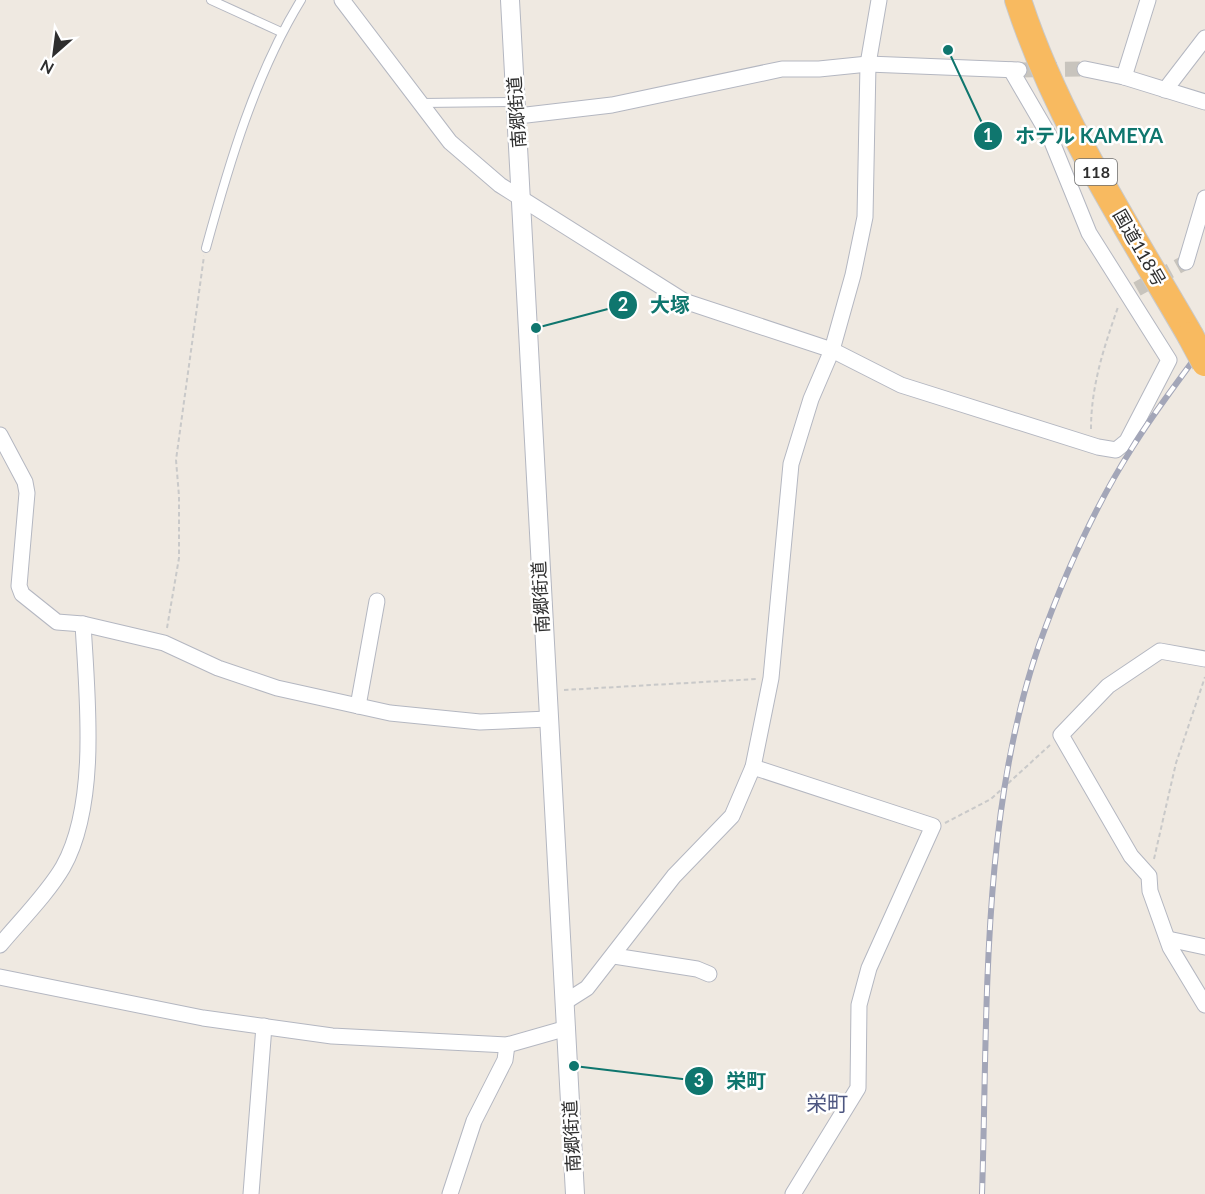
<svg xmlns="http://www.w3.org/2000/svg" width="1205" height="1194" viewBox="0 0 1205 1194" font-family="Lato,'Noto Sans JP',sans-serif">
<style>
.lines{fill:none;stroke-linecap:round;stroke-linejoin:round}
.minor-tunnel{stroke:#c8c4bd;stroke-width:15;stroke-dasharray:15 8;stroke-linecap:butt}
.service-casing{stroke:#b4b7c1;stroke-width:10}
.minor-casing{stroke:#b4b7c1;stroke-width:17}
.tertiary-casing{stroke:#b4b7c1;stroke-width:20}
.trunk-casing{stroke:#c9c9c9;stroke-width:28}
.path{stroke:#c9c9c9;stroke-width:2;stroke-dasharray:4.5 3;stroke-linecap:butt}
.service{stroke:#fff;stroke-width:8}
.minor{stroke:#fff;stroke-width:15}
.tertiary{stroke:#fff;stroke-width:18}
.trunk{stroke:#f8ba60;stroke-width:26}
.rail-casing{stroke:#a3a6b8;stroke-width:6}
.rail{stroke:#fff;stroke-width:4;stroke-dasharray:11;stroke-linecap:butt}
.trunk-bridge-casing{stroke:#c9c9c9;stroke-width:28;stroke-linecap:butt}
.trunk-bridge{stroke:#f8ba60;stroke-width:26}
.labels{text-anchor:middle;stroke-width:5;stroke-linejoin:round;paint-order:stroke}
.shield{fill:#fff;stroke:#6d6d6d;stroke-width:1.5}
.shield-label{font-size:16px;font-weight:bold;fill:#2e2e2e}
.street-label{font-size:18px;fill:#2e2e2e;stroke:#fff}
.quarter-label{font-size:21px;fill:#4d5680;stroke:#fff}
.leader{fill:none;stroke:#0f766e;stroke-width:2}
.callout-dot{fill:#0f766e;stroke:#fff;stroke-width:2}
.mark-label{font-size:18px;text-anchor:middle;font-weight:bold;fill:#fff}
.callout-label{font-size:20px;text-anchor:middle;font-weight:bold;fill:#0f766e;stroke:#fff;stroke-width:5;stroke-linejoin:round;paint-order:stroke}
</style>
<rect width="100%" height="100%" fill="#efe9e1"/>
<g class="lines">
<!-- minor-tunnel -->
<g class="minor-tunnel">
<polyline points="1019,70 1085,69"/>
<polyline points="1137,289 1186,262"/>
</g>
<defs>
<g id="service">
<polyline points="211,0 281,32"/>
<polyline points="422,103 515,102"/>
<path d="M 206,248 C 229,164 255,75 301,0"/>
</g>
<g id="minor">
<polyline points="342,0 450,142 500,185 684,301 832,350 901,385 1098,447 1116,450 1127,441 1169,360 1089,233 1050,137 1011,70"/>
<polyline points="1085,69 1124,77 1205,102"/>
<polyline points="1124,77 1148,0"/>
<polyline points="1165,90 1205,38"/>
<polyline points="518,116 612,105 782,69 819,69 868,64 1019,70"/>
<polyline points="1186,262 1205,198"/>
<polyline points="0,435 25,482 27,493 19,586 22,594 57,622 83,624 164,643 218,668 277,688 390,713 480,722 548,719"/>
<polyline points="1205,659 1160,651 1108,686 1061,735 1131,856 1149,876 1150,891 1170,947 1205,1005"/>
<polyline points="358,706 377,601"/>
<polyline points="753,767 933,826 869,968 859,1005 858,1088 793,1194"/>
<polyline points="1168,939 1205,947"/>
<path d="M 0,945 C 20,921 48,893 63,867 C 99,803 87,695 83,624"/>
<polyline points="614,956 697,969 709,974"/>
<polyline points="0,977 203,1018 332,1036 507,1045 567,1028"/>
<polyline points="565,1002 587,988 674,876 732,816 753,767 771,678 791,464 811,399 832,350 853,275 865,217 868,64 879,0"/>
<polyline points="251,1194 264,1026"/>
<polyline points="450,1194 474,1121 505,1060 507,1045"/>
</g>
<polyline id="tertiary" points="510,0 575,1194"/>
<path id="trunk" d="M 1018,0 C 1057,120 1127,226 1190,335"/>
</defs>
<!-- service casing -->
<use href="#service" class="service-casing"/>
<!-- minor casing -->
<use href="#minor" class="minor-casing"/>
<!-- tertiary casing -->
<use href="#tertiary" class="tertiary-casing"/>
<!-- trunk casing -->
<use href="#trunk" class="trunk-casing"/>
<!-- path -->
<g class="path">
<path d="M 1091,429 C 1091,386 1104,347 1118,307"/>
<polyline points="167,628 179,558 179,496 176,460 204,256"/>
<polyline points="564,690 756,679"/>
<polyline points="945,823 991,799 1050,745"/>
<polyline points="1154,859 1176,763 1205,677"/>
</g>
<!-- service -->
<use href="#service" class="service"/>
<!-- minor -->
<use href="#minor" class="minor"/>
<!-- tertiary -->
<use href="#tertiary" class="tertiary"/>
<!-- trunk -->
<use href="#trunk" class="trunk"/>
<defs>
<path id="rail" d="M 982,1194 C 988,1016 980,815 1039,645 C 1063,578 1094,508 1132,448 C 1154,412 1181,378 1205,344"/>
</defs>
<!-- rail casing -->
<use href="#rail" class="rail-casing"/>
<!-- rail -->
<use href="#rail" class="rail"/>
<defs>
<polyline id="trunk-bridge" points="1190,335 1205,363"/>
</defs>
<!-- trunk-bridge casing -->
<use href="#trunk-bridge" class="trunk-bridge-casing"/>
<!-- trunk-bridge -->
<use href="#trunk-bridge" class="trunk-bridge"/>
</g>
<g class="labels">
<!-- shield labels -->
<rect class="shield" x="1075" y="159" width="42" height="26" rx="4.5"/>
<g class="shield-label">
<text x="1096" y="178">118</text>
</g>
<!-- street labels -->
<g class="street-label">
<text transform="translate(517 112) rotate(-94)" y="6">南郷街道</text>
<text transform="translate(1139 248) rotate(60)" y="6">国道118号</text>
<text transform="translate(541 597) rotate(-93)" y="6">南郷街道</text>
<text transform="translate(572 1136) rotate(-93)" y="6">南郷街道</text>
</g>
<!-- quarter labels -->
<g class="quarter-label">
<text x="827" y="1111">栄町</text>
</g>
</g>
<!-- callouts -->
<path class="leader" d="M948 50L988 136M536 328L623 305M574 1066L699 1081"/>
<g class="callout-dot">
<circle cx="948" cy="50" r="6"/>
<circle cx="536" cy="328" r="6"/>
<circle cx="574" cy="1066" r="6"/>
<circle cx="988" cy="136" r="15"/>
<circle cx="623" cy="305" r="15"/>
<circle cx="699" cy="1081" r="15"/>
</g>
<g class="mark-label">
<text x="988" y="142">1</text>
<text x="623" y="311">2</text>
<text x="699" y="1087">3</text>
</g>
<g class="callout-label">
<text x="1089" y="143">ホテル KAMEYA</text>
<text x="670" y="312">大塚</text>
<text x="746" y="1088">栄町</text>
</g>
<!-- north arrow -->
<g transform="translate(54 54) rotate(208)" stroke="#ffffff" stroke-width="4.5" paint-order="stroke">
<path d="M0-4.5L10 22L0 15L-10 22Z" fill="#2e2e2e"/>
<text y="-9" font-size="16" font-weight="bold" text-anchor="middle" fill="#2e2e2e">N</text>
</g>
</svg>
